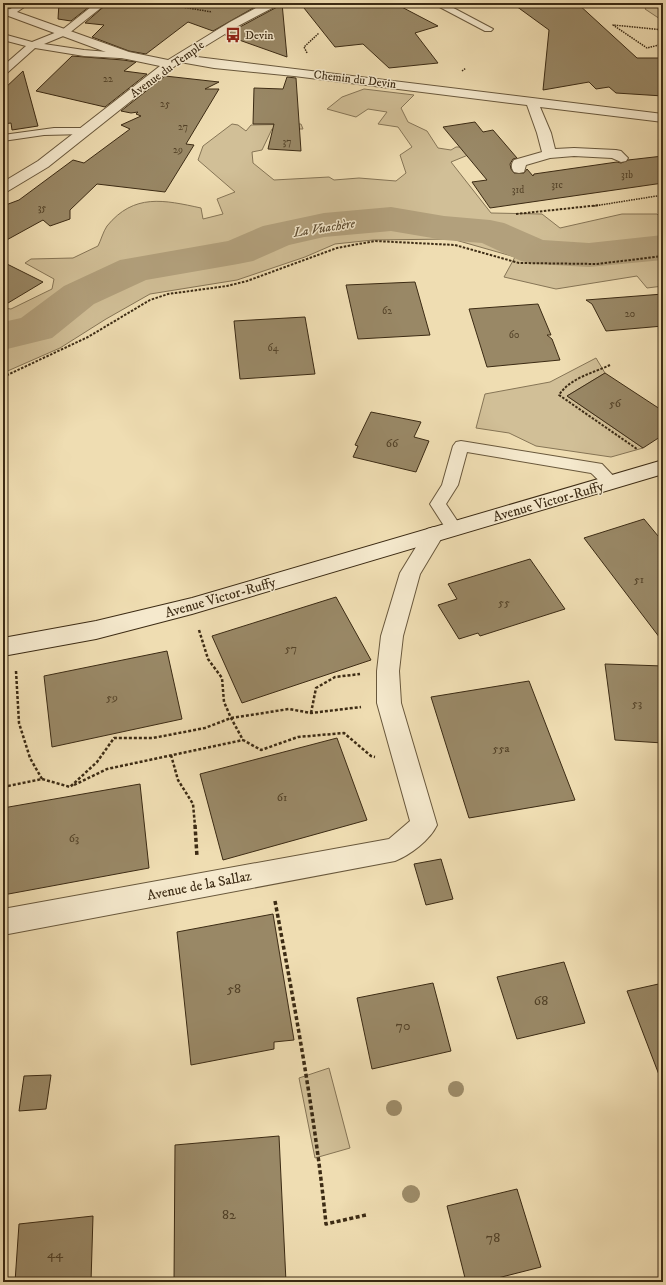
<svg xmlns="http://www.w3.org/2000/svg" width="666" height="1285" viewBox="0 0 666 1285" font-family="'IM FELL DW Pica',serif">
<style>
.green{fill:#d1bf97;stroke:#867556}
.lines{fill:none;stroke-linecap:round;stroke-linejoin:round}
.river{fill:#b2a07c;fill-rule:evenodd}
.building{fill:#986;stroke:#3c2b14}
.lane-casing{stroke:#69583c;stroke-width:2}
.street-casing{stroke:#69583c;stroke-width:2}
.secondary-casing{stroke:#3c2b14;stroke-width:2}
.path-far3{stroke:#3c2b14;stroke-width:1.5;stroke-dasharray:1.5 1;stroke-linecap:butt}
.path-far2{stroke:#3c2b14;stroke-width:2;stroke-dasharray:2.5 1.5;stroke-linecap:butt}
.path-far1{stroke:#3c2b14;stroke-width:2.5;stroke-dasharray:3 2;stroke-linecap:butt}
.path{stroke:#3c2b14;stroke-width:3.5;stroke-dasharray:4 2.5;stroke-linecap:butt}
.lane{fill:#f5e9cd;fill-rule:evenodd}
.street{fill:#f5e9cd;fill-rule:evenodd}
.secondary{fill:#f5e9cd;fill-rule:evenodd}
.tree{fill:#9d8c69}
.labels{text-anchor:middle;stroke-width:3;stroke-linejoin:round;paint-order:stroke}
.far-number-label{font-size:10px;fill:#534228}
.far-poi-label{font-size:12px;fill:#3c2b14;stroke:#f5e9cd;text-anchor:start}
.far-street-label{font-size:12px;fill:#3c2b14;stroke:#f5e9cd}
.number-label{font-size:12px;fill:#534228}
.far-water-label{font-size:13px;font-style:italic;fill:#5f4e33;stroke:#f5e9cd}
.street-label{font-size:14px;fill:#3c2b14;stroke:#f5e9cd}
.near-number-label{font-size:14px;fill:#534228}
</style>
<rect width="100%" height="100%" fill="#efddb2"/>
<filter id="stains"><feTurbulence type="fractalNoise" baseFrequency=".005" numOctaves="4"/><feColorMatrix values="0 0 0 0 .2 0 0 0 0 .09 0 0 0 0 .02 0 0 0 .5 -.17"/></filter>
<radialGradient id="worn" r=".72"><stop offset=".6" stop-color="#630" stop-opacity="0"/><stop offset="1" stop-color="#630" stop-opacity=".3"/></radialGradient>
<!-- green -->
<g class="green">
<polygon points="649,3 663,3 663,19 660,19 645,9"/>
<path d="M 364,89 L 414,95 L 401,108 L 408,122 L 427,131 L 438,148 L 451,150 L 456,147 L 463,147 L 473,153 L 451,162 L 491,213 L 542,214 L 560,228 L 622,214 L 657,214 L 663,220 L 663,286 L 647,288 L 637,276 L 556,289 L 504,277 L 515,257 L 452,239 L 373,240 L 335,244 L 305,257 L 237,280 L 150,294 L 106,319 L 60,348 L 3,373 L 3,308 L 11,309 L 52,289 L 54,279 L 25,263 L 31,259 L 73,258 L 98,246 C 101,240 103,232 107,226 C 134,193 164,200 201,208 L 203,219 L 223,214 L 217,199 L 235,192 L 198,160 L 203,146 L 232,124 L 238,125 L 246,131 L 251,125 L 301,124 L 303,129 L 272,129 L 262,150 L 252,152 L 253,163 L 274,180 L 329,177 L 334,180 L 359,178 L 396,181 L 406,173 L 400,155 L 412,147 L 398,127 L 378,124 L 387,112 L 368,109 L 356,117 L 327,109 L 342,97 Z"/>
<polygon points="596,358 605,373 567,396 643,448 611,457 536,446 509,433 476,428 485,394 550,382"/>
<polygon points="329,1068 350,1148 315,1158 299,1078"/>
</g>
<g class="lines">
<!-- river -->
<polygon class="river" points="391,207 444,216 490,220 504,223 543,240 589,243 663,235 663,260 589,267 536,264 521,261 482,243 444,240 391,231 324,237 289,245 253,261 238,264 146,280 94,304 52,338 3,350 3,322 21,318 64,286 120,260 228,241 263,226 324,213"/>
</g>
<!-- building -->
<g class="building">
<polygon points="59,3 94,3 71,21 58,19"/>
<polygon points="108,3 262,3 213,31 188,22 146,54 129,51 92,37 104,25 85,23"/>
<polygon points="282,3 287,57 225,35 279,6"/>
<polygon points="300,3 394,3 438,26 415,33 438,63 389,68 363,44 335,47"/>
<polygon points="559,3 577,3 637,58 663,58 663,96 616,93 609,87 596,89 589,82 543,90 549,30 516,6"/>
<polygon points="72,56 123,60 136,62 124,71 147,74 105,107 36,91"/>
<polygon points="23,71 38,126 12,130 11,123 3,124 3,90"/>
<polygon points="165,76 219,82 205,89 219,89 186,144 194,145 165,192 97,184 70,210 70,219 50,226 43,220 3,242 3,206 19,200 73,160 84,163 130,129 121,125 141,116 136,114 138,112 131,113 121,111"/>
<polygon points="287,77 296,78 301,151 268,149 274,124 253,124 254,88 283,89"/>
<polygon points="475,122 483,132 493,130 517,158 513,159 510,164 511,169 514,173 524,173 527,169 533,176 534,174 617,162 621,163 628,160 663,156 663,183 490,208 472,182 487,180 443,127"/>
<polygon points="3,262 43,282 3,306"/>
<polygon points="415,282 430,335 358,339 346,285"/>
<polygon points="663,294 663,326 606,331 592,304 586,300"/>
<polygon points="538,304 551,335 547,335 552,339 560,360 487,367 469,309"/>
<polygon points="305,317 315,374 240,379 234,321"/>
<polygon points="605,373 663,411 663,435 643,448 567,396"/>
<polygon points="371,412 421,422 414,437 429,441 416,472 353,457 358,446 355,445"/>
<polygon points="644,519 663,542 663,642 584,538"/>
<polygon points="530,559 565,609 480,636 478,633 459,639 438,605 457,599 448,584"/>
<polygon points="336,597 371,660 242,703 212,636"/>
<polygon points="167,651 182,719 52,747 44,676"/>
<polygon points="605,664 663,666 663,743 615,740"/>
<polygon points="529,681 575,800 469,818 431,697"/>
<polygon points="337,738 367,820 223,860 200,774"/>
<polygon points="140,784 149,868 3,895 3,808"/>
<polygon points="441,859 453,899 426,905 414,864"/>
<polygon points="273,914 294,1040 274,1042 274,1049 191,1065 177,932"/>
<polygon points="564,962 585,1023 517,1039 497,977"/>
<polygon points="433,983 451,1051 372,1069 357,998"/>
<polygon points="663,983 663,1080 661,1080 627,991"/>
<polygon points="51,1075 46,1109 19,1111 24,1076"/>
<polygon points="279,1136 286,1282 174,1282 175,1145"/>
<polygon points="517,1189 541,1267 482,1282 466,1282 447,1206"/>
<polygon points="93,1216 91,1282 15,1282 19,1224"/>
</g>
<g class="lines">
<defs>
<g id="lane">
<polygon points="19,3 30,3 14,14 8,14 6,12"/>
<polygon points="96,3 107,3 68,34 44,44 84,50 133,54 138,57 137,59 84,56 35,48 7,73 3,74 3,66 26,46 3,40 3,34 32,42 62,30"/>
<polygon points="432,3 444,3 493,29 491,31 485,31"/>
<polygon points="54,128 85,128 90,131 85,134 44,135 3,141 3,135"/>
<path d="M 461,441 L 596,463 L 602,464 L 619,482 L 617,486 C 605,489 599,480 591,473 L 467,452 L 458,485 L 446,504 L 462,528 L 460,532 L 454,534 L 448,532 L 430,504 L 442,485 L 453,446 L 456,442 Z"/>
</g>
<g id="street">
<path d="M 265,3 L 280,3 L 278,5 L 238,26 L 189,56 L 663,114 L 663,122 L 540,107 L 551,133 L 555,149 L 574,148 L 616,150 L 621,151 L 628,158 L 626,161 L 621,162 L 612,158 L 574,156 L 550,158 L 526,165 L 524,172 L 519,173 L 514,172 C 511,168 511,164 514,160 L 542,152 L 537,133 L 527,105 L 294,76 L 214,68 L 180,62 L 48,167 L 8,191 L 3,192 L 3,182 L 38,161 L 160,66 L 122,58 L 3,14 L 3,7 L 129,52 L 168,60 L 230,22 Z"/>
<path d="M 434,527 L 441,529 L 444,534 L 420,574 L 403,636 L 399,671 L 401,703 L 437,825 C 430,840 410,855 395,861 L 3,935 L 3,909 L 389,839 L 410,821 L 377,703 L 377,671 L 381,636 L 400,573 L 427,529 Z"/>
</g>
<polygon id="secondary" points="663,460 663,474 192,614 96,639 3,656 3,638 96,621 192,598"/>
</defs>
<!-- lane casing -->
<use href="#lane" class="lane-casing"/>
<!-- street casing -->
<use href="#street" class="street-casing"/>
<!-- secondary casing -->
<use href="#secondary" class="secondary-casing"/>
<!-- path-far3 -->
<g class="path-far3">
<polyline points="165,3 164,4 212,12"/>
<polyline points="663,30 613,25 647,48 663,44"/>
<polyline points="307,53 304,47 319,33"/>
<polyline points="462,71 466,68"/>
<polyline points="594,206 663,195"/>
</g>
<!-- path-far2 -->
<g class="path-far2">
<polyline points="516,214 600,205"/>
<path d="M 610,365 C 593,373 570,378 559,395 L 637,449"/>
<polyline points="3,377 88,337 150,300 168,294 227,286 247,281 337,248 375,241 455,245 519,263 597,264 663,256"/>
</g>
<!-- path-far1 -->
<g class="path-far1">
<polyline points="199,630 208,659 222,678 224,702 231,718 243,740 261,750 298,737 344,733 371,756 375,757"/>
<polyline points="16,671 19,723 30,758 42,779"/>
<polyline points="311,713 316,688 335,677 360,674"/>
<polyline points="171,755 178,780 193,804 195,826"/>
<polyline points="74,785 107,769 243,740"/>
<polyline points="3,787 42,779 70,787 97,762 114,738 153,738 205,728 231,718 289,709 311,713 361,707"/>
</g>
<!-- path -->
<g class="path">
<polyline points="195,825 197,857"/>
<path d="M 275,901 C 295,1008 315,1115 326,1224 L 366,1215"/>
</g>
<!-- lane -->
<use href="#lane" class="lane"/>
<!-- street -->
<use href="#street" class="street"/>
<!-- secondary -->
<use href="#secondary" class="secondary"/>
</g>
<!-- trees -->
<g class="tree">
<circle cx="456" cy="1089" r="8"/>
<circle cx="394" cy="1108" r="8"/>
<circle cx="411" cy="1194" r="9"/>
</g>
<!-- icons -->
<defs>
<symbol id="bus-bare" viewBox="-9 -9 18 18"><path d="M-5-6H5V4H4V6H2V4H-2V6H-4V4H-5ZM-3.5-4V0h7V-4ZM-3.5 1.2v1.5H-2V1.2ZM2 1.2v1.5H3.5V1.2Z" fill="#8f2418" stroke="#f5e9cd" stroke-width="2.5" paint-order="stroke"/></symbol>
</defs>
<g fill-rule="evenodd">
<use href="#bus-bare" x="222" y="24" width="22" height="22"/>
</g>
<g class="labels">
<!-- far-number labels -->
<g class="far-number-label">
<text x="108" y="82">22</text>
<text x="165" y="107">25</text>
<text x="183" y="130">27</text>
<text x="287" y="145">37</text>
<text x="178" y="153">29</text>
<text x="627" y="178">31b</text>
<text x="557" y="188">31c</text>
<text x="518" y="193">31d</text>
<text x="42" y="211">35</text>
<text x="387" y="314">62</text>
<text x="630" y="317">20</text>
<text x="514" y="338">60</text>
<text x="273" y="351">64</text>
</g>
<!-- far-poi labels -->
<g class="far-poi-label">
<text x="245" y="39">Devin</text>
</g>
<!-- far-street labels -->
<g class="far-street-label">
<text transform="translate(167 69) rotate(-36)" y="4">Avenue du Temple</text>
<text transform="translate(355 79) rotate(7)" y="4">Chemin du Devin</text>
</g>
<!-- number labels -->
<g class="number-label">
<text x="615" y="407">56</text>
<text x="392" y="447">66</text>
<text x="639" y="583">51</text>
<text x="504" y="606">55</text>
<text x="291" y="652">57</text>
<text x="112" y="701">59</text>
<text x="637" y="707">53</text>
<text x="501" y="752">55a</text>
<text x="282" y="801">61</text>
<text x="74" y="842">63</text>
</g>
<!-- far-water labels -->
<g class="far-water-label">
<text transform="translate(324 227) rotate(-9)" y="5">La Vuachère</text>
</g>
<!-- street labels -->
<g class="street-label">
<text transform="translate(548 501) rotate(-16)" y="5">Avenue Victor-Ruffy</text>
<text transform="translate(220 597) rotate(-16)" y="5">Avenue Victor-Ruffy</text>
<text transform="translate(199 885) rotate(-11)" y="5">Avenue de la Sallaz</text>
</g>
<!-- near-number labels -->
<g class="near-number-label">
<text x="234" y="993">58</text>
<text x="541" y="1005">68</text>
<text x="403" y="1030">70</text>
<text x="229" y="1219">82</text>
<text x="493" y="1242">78</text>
<text x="55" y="1258">44</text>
</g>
</g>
<!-- margin -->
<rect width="666" height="1285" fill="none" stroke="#efddb2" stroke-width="16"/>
<rect x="4" y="4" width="658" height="1277" fill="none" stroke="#3c2b14" stroke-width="2"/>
<rect x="8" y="8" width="650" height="1269" fill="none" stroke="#3c2b14"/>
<rect width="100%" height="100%" filter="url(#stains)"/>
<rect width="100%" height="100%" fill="url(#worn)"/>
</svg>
